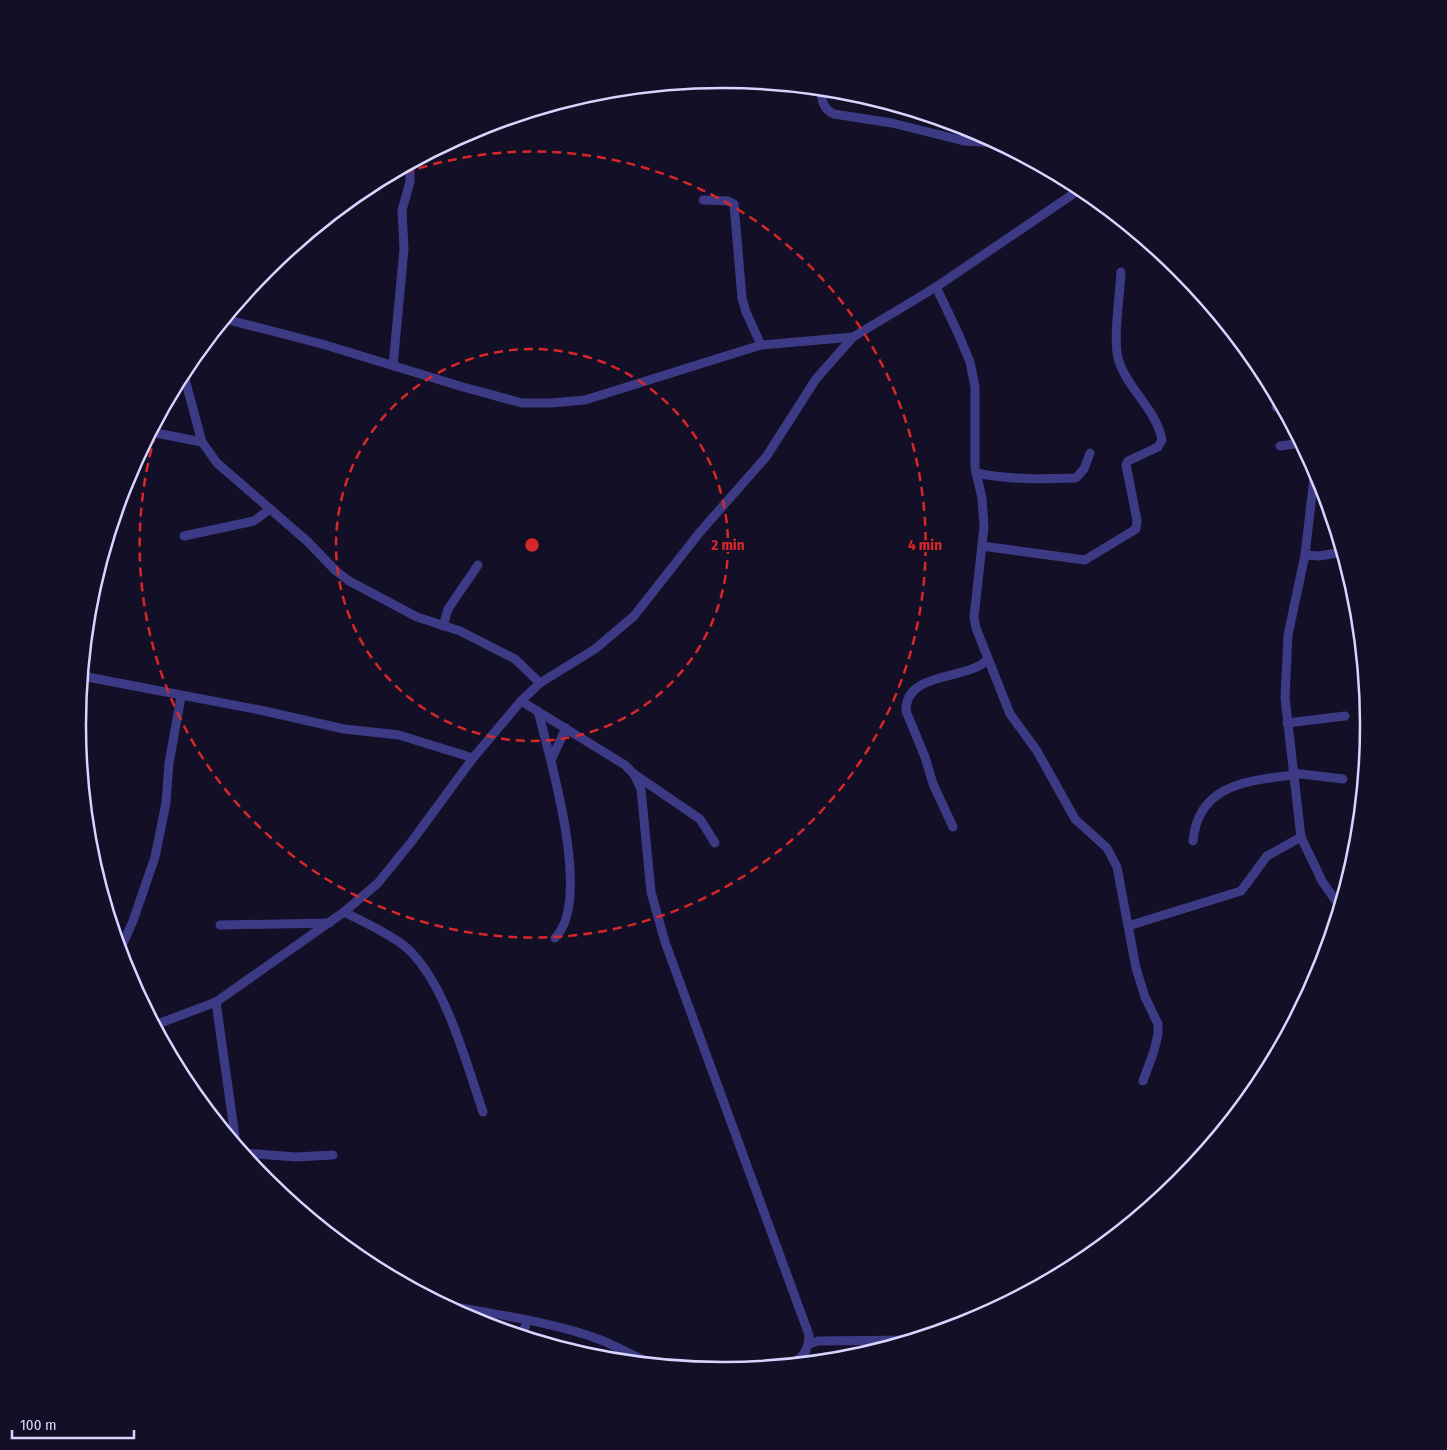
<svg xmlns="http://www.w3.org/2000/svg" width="1447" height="1450" viewBox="0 0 1447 1450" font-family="'Fira Sans Condensed',sans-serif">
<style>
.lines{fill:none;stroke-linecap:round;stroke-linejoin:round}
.minor{stroke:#3d3a85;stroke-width:9}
.ring{fill:none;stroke:#d62828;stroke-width:2.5;stroke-dasharray:9 6}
.rim{fill:none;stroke:#d9d4ff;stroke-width:2.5}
.centre{fill:#d62828;stroke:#130f26;stroke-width:2.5}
.ring-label{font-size:15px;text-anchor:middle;font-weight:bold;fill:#d62828;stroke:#130f26;stroke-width:4;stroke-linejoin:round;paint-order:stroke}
</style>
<rect width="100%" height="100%" fill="#130f26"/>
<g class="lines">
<!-- minor -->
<g class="minor">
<path d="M 821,89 C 821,99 824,110 834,114 L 892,123 L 964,141 L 999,143"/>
<polyline points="703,200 728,201 734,204 742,298 746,312 761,345"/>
<polyline points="936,287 958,333 970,362 975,387 975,468 982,498 984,527 974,617 976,628 1010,714 1037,751 1075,819 1107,848 1117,867 1136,968 1145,997 1158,1024 1158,1034 1154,1051 1143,1081"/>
<polyline points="225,319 322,344 463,387 522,403 551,403 585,400 761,345 853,337"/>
<polyline points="393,366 404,249 402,210 410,182 410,163"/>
<polyline points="183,372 202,442 217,463 307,541 336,571 349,581 417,617 460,631 515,659 540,683"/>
<polyline points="1276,407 1282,406"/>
<polyline points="151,432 202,442"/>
<polyline points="1280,446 1302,443"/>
<polyline points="1315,469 1305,555 1288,635 1285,698 1301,837 1322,881 1340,907"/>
<path d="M 976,473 C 1010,480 1042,479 1076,478 L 1084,469 L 1090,453"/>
<polyline points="184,536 254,521 270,509"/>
<path d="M 982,546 L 1085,560 L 1136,529 L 1137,520 L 1126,465 L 1128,461 L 1158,447 L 1162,440 C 1156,408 1126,388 1118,358 C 1113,337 1120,295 1121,272"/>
<polyline points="1305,555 1319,556 1343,552"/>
<polyline points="443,626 448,609 478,565"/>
<polyline points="82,676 260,710 344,729 399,735 473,758"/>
<path d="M 521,701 L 625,765 L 634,774 L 641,789 L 651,892 L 665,942 L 809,1335 C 809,1350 802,1360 788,1365"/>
<path d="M 538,711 C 550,758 593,901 555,938"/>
<polyline points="1287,723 1345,716"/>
<polyline points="551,760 566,728"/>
<polyline points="1293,773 1343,779"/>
<polyline points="634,774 700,819 715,843"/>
<path d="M 953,827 L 933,784 L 925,757 L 906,711 C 905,670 969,681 988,659"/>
<path d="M 1193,841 C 1198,784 1248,781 1293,775"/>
<path d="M 344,912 C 364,922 384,931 402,944 C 444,976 466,1063 483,1112"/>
<polyline points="220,925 330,923"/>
<polyline points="1128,926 1241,891 1267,856 1301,837"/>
<polyline points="120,950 133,921 155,857 166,803 169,763 181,697"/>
<polyline points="216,1002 236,1144"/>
<polyline points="155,1025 216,1002 344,912 378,883 412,841 473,758 521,701 540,683 595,649 634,616 700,532 766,457 816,379 853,337 936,287 1082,188"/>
<polyline points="243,1153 296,1157 333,1155"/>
<path d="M 444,1305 C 493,1314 555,1322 601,1340 C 618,1347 635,1357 653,1364"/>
<polyline points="522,1336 527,1321"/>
<polyline points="809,1344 818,1341 912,1340"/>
<polyline points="717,1370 755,1368"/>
</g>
</g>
<!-- distance rings -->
<g class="ring">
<circle cx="532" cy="545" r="196"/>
<path d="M363 190A393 393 0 1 1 163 411"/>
</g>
<!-- crop -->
<path d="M0 0H1447V1450H0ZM86 725a637 637 0 1 1 1274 0a637 637 0 1 1-1274 0Z" fill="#130f26" fill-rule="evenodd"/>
<path class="rim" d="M86 725a637 637 0 1 1 1274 0a637 637 0 1 1-1274 0Z"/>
<circle cx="532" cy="545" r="8" class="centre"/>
<g class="ring-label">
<text x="728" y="550">2 min</text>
<text x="925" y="550">4 min</text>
</g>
<!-- scale -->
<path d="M12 1430v8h122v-8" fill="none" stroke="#d9d4ff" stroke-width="2.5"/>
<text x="20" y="1430" font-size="15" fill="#d9d4ff" stroke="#130f26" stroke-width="4" paint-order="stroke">100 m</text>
</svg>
